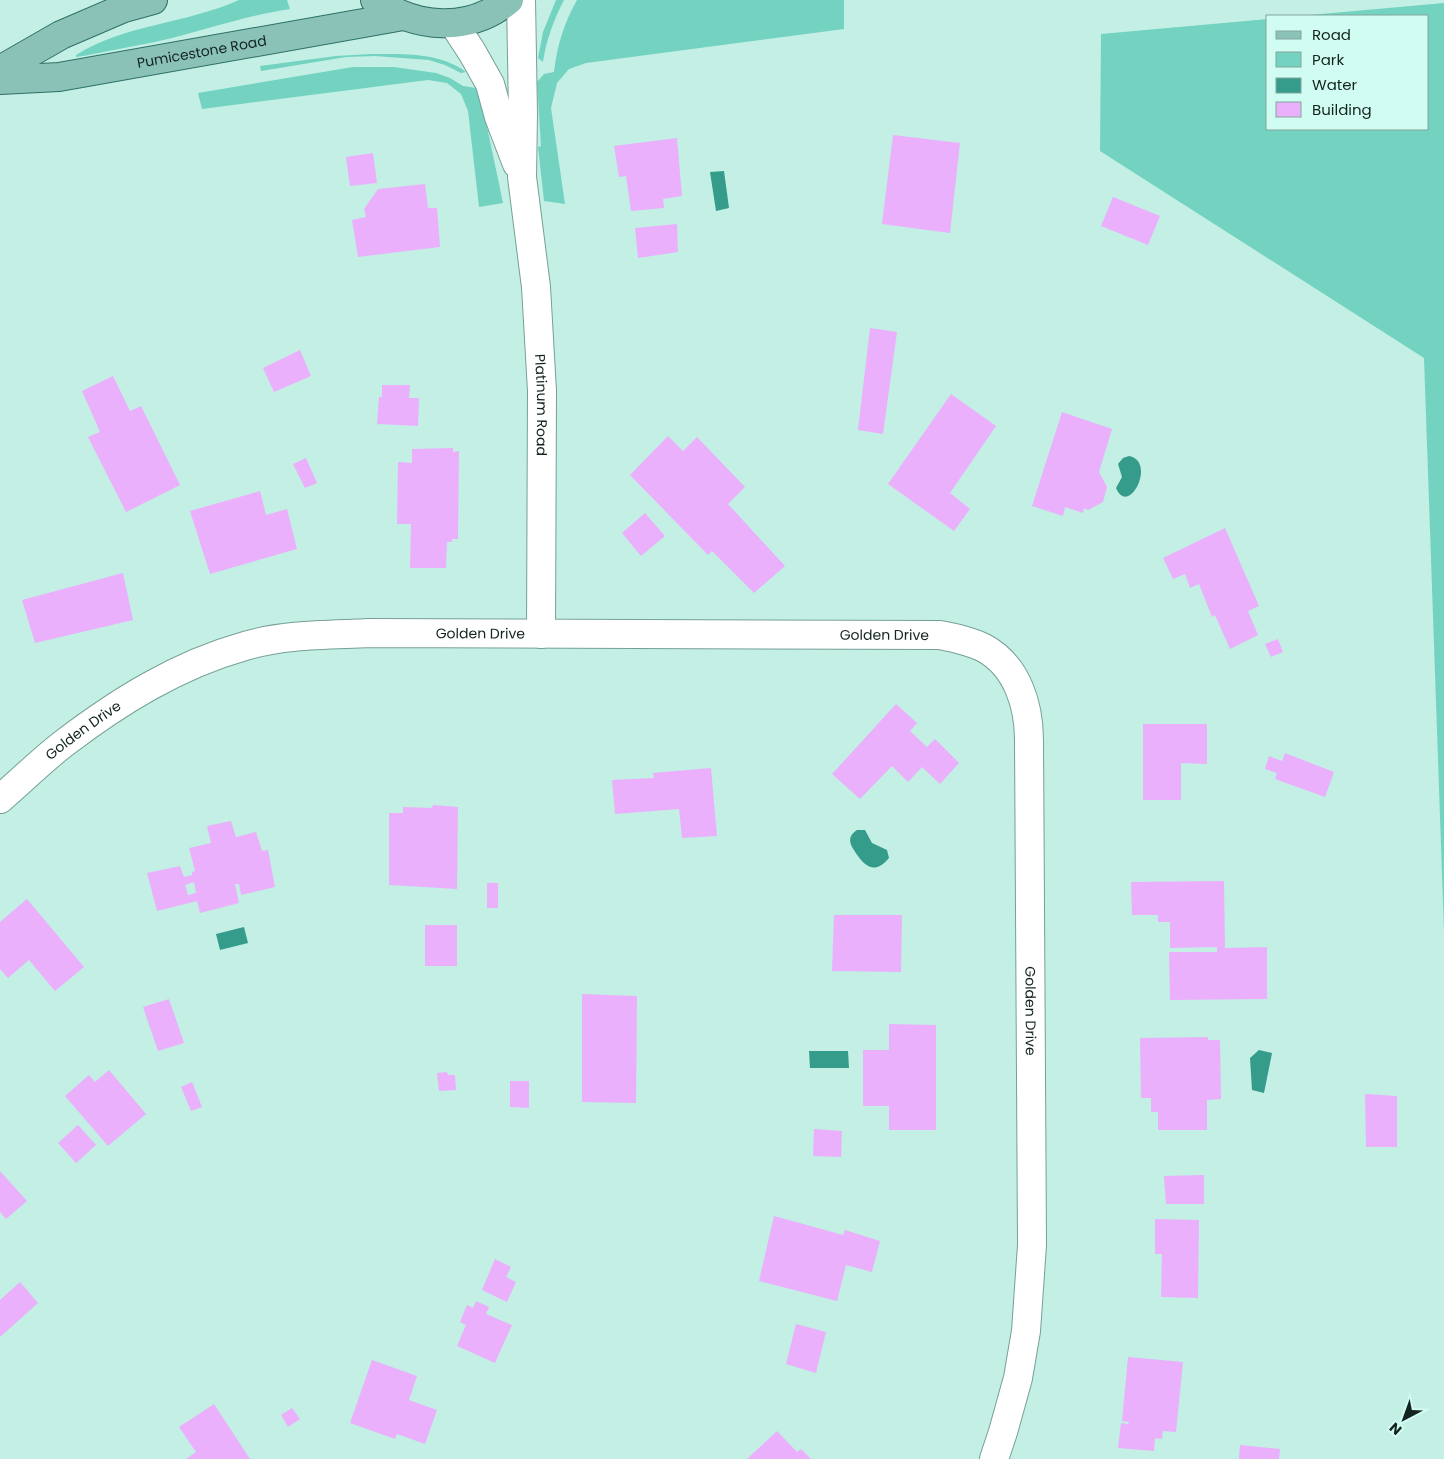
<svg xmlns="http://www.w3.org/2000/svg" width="1444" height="1459" viewBox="0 0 1444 1459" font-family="Poppins,sans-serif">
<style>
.green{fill:#73d3c0}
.water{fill:#359c8b}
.building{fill:#ebb0fc;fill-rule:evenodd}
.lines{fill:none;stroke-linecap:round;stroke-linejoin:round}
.minor-casing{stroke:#76a096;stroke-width:30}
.major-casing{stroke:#2e7064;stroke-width:30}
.minor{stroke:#fff;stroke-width:28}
.major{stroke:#8ac2b8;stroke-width:28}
.labels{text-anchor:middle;stroke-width:5;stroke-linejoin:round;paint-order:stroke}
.street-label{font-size:14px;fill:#132420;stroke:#d0fcf2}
</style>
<rect width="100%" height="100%" fill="#c3efe5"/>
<!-- green -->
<g class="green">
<path d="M 239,0 L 287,0 L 290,9 C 243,16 201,32 155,42 C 131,47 107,51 83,56 L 76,57 L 76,55 C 125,24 186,24 239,0 Z"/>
<path d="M 556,0 L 564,0 C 554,19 546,41 543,62 L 538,58 L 543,32 Z"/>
<path d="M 577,0 L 844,0 L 844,29 L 586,63 L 569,69 L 557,83 L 551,108 L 565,204 L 544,201 L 538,147 L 541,146 L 537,82 L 544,74 L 554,72 C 557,46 564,23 577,0 Z"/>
<polygon points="1444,3 1444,931 1424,358 1100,151 1101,34 1268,19 1268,129 1428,129 1428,16 1299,16"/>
<path d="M 371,54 C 402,54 440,52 466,72 L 461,73 L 445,65 L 429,60 L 375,56 L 346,57 L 261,71 L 260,66 L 336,56 Z"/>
<polygon points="353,67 394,67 436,73 450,78 463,86 476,88 481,98 503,203 479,207 468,111 461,94 447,83 428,80 202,109 198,93"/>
</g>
<!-- water -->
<g class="water">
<polygon points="724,171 729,208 716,211 710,172"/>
<path d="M 1129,456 C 1157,461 1129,518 1116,488 L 1122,477 L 1118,464 L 1123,458 Z"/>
<path d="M 857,830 L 865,830 L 872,843 L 887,850 L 889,858 C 877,872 868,870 858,856 C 851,846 845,838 857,830 Z"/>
<polygon points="244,927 248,943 220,950 216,934"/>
<polygon points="1259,1050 1272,1053 1264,1093 1252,1090 1250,1058"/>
<polygon points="809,1051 848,1051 849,1068 810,1068"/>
</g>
<!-- building -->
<g class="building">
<polygon points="893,135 960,143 950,233 882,224"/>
<polygon points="677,138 682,196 663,199 664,208 631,211 626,176 619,177 614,146"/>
<polygon points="373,153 377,183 350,186 346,157"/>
<polygon points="425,184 428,208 437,208 440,247 358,257 352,220 366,217 364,209 378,189"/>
<polygon points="1113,197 1160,216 1148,245 1101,226"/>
<polygon points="677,224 678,252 638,258 635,228"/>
<polygon points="870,328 897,332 883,434 858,430"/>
<polygon points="300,350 311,376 274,392 263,368"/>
<polygon points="113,376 130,411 141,406 180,485 126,512 88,437 100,432 82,391"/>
<polygon points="382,385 410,385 409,398 419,398 418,426 377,424 379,397 382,397"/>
<polygon points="951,394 996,426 950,493 970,509 954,531 888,484"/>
<polygon points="1062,412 1112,429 1099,472 1107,487 1103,502 1088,510 1084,508 1083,513 1065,507 1063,516 1032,506"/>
<polygon points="668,436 683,451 697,437 745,487 728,504 785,566 754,593 712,551 708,555 630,475"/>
<polygon points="453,448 453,452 459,451 458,539 452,539 452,542 447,542 446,568 410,568 411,524 397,524 398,462 412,463 412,449"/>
<polygon points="306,458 317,483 305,488 293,464"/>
<polygon points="260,491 266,515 287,509 297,549 210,574 190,511"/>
<polygon points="645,513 665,536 641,556 622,533"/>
<polygon points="1225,528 1259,606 1248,611 1258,635 1230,649 1215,615 1212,617 1199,584 1190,588 1185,574 1173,579 1163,558"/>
<polygon points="123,573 133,620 35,643 22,600"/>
<polygon points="1278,639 1283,652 1271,657 1265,644"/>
<polygon points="896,704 917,723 910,731 927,747 935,739 959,763 940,784 922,767 908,782 892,766 860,799 832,774"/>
<polygon points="1143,724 1207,724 1207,764 1181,763 1181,800 1143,800"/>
<polygon points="1285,753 1334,772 1325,797 1275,779 1277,773 1265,769 1269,756 1282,761"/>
<polygon points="711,768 717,836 682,838 679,809 615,814 612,780 654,778 653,773"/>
<polygon points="433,805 458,807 457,889 389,885 389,813 403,813 403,807 432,808"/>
<path d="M 231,821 L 236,837 L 256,832 L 262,851 L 268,850 L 275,887 L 241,895 L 239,884 L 235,884 L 239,903 L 200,913 L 197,901 L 157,911 L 147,873 L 180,866 L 184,877 L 192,875 L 192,872 L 195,871 L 189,848 L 211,843 L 207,826 ZM 194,882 L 196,893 L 188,895 L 185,885 Z"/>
<polygon points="1224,881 1225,948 1267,947 1267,999 1170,1000 1169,952 1217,952 1217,947 1170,948 1170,922 1158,922 1158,915 1132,915 1131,882"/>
<rect x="487" y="883" width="11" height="25"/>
<polygon points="27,899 84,967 55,991 29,960 8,978 0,969 0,922"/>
<polygon points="834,915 902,915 901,972 832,971"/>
<rect x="425" y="925" width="32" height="41"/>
<polygon points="582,994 637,996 636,1103 582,1102"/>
<polygon points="169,999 184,1043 158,1051 143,1007"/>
<polygon points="889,1024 936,1025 936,1130 889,1130 889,1106 863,1106 863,1050 889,1050"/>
<polygon points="1208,1037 1208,1040 1220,1040 1221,1099 1207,1100 1207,1130 1158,1130 1158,1112 1151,1112 1151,1098 1141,1098 1140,1038"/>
<polygon points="109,1070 146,1114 108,1146 65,1096 89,1075 95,1082"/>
<polygon points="447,1072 448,1075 455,1075 456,1090 439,1091 437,1073"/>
<polygon points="510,1081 529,1081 529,1108 510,1107"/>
<polygon points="192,1082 202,1107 191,1111 181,1087"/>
<polygon points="1365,1094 1397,1096 1397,1147 1366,1147"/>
<polygon points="78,1125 96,1145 76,1163 58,1143"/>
<polygon points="814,1129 842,1131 841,1157 813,1156"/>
<polygon points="0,1171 27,1201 6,1219 0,1212"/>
<polygon points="1204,1175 1204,1204 1166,1204 1164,1176"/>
<polygon points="774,1216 843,1235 845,1230 880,1241 872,1272 846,1265 837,1301 759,1281"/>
<polygon points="1155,1219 1199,1220 1198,1298 1161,1297 1162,1254 1155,1254"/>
<polygon points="495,1259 511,1267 506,1277 516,1282 507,1302 482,1290"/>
<polygon points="20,1282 38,1303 0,1337 0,1300"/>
<polygon points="476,1301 489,1307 486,1314 512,1325 495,1363 457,1346 466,1325 460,1322 467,1305 473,1308"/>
<polygon points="796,1324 826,1332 816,1373 786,1364"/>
<polygon points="1128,1357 1183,1362 1176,1432 1163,1431 1162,1439 1155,1438 1154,1451 1118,1448 1121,1423 1128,1424 1129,1422 1122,1421"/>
<polygon points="372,1360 417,1376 409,1400 437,1410 425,1444 397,1434 395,1439 350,1423"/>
<polygon points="214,1404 250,1459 186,1459 196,1452 179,1427"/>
<polygon points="292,1408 300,1419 288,1427 281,1415"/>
<polygon points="777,1431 797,1452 801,1449 811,1459 747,1459"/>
<polygon points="1240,1445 1280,1449 1279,1459 1239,1459"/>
</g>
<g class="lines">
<defs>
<g id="minor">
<path id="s1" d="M 521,0 L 523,114 L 522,177 L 536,287 L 542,391 L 541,634"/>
<polyline points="453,23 472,52 490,84 499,117 517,164"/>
<path id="s2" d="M 0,799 C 21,781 41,761 63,744 C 118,702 177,665 245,646 C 285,634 328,635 369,633 L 940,635 C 955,638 970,641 984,648 C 1017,666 1029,705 1029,740 L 1032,1245 L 1026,1331 L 1018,1378 L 1003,1432 L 994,1459"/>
</g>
<g id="major">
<path d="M 375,0 C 416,29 469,33 509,0"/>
<polyline points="0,70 61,35 124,8 153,0"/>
<path id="s3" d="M 0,80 L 59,77 L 403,16"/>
</g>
</defs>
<!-- minor casing -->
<use href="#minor" class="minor-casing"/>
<!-- major casing -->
<use href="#major" class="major-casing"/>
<!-- minor -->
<use href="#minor" class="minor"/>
<!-- major -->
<use href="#major" class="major"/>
</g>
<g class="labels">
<!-- street labels -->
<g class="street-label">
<text dy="5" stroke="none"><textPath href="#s3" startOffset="204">Pumicestone Road</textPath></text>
<text dy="5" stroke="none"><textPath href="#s1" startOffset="406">Platinum Road</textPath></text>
<text dy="5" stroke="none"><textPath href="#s2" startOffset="528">Golden Drive</textPath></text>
<text dy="5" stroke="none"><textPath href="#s2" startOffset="932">Golden Drive</textPath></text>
<text dy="5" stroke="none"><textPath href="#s2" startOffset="108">Golden Drive</textPath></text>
<text dy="5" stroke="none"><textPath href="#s2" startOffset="1412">Golden Drive</textPath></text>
</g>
</g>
<!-- legend -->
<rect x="1266" y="15" width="162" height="115" fill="#d0fcf2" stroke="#84a69e"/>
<rect x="1276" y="31" width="25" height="8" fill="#8ac2b8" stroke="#84a69e"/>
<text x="1312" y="40" font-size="15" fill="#132420">Road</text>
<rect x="1276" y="52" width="25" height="15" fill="#73d3c0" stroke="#84a69e"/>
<text x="1312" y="65" font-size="15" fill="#132420">Park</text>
<rect x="1276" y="78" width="25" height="15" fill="#359c8b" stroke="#84a69e"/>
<text x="1312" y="90" font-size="15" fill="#132420">Water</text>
<rect x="1276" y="102" width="25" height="15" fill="#ebb0fc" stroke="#84a69e"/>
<text x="1312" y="115" font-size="15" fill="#132420">Building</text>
<!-- north arrow -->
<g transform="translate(1404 1419) rotate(221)" stroke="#d0fcf2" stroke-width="4" paint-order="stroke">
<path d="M0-4L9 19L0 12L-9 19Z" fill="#132420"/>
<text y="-8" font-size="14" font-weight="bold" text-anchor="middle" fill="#132420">N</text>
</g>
</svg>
